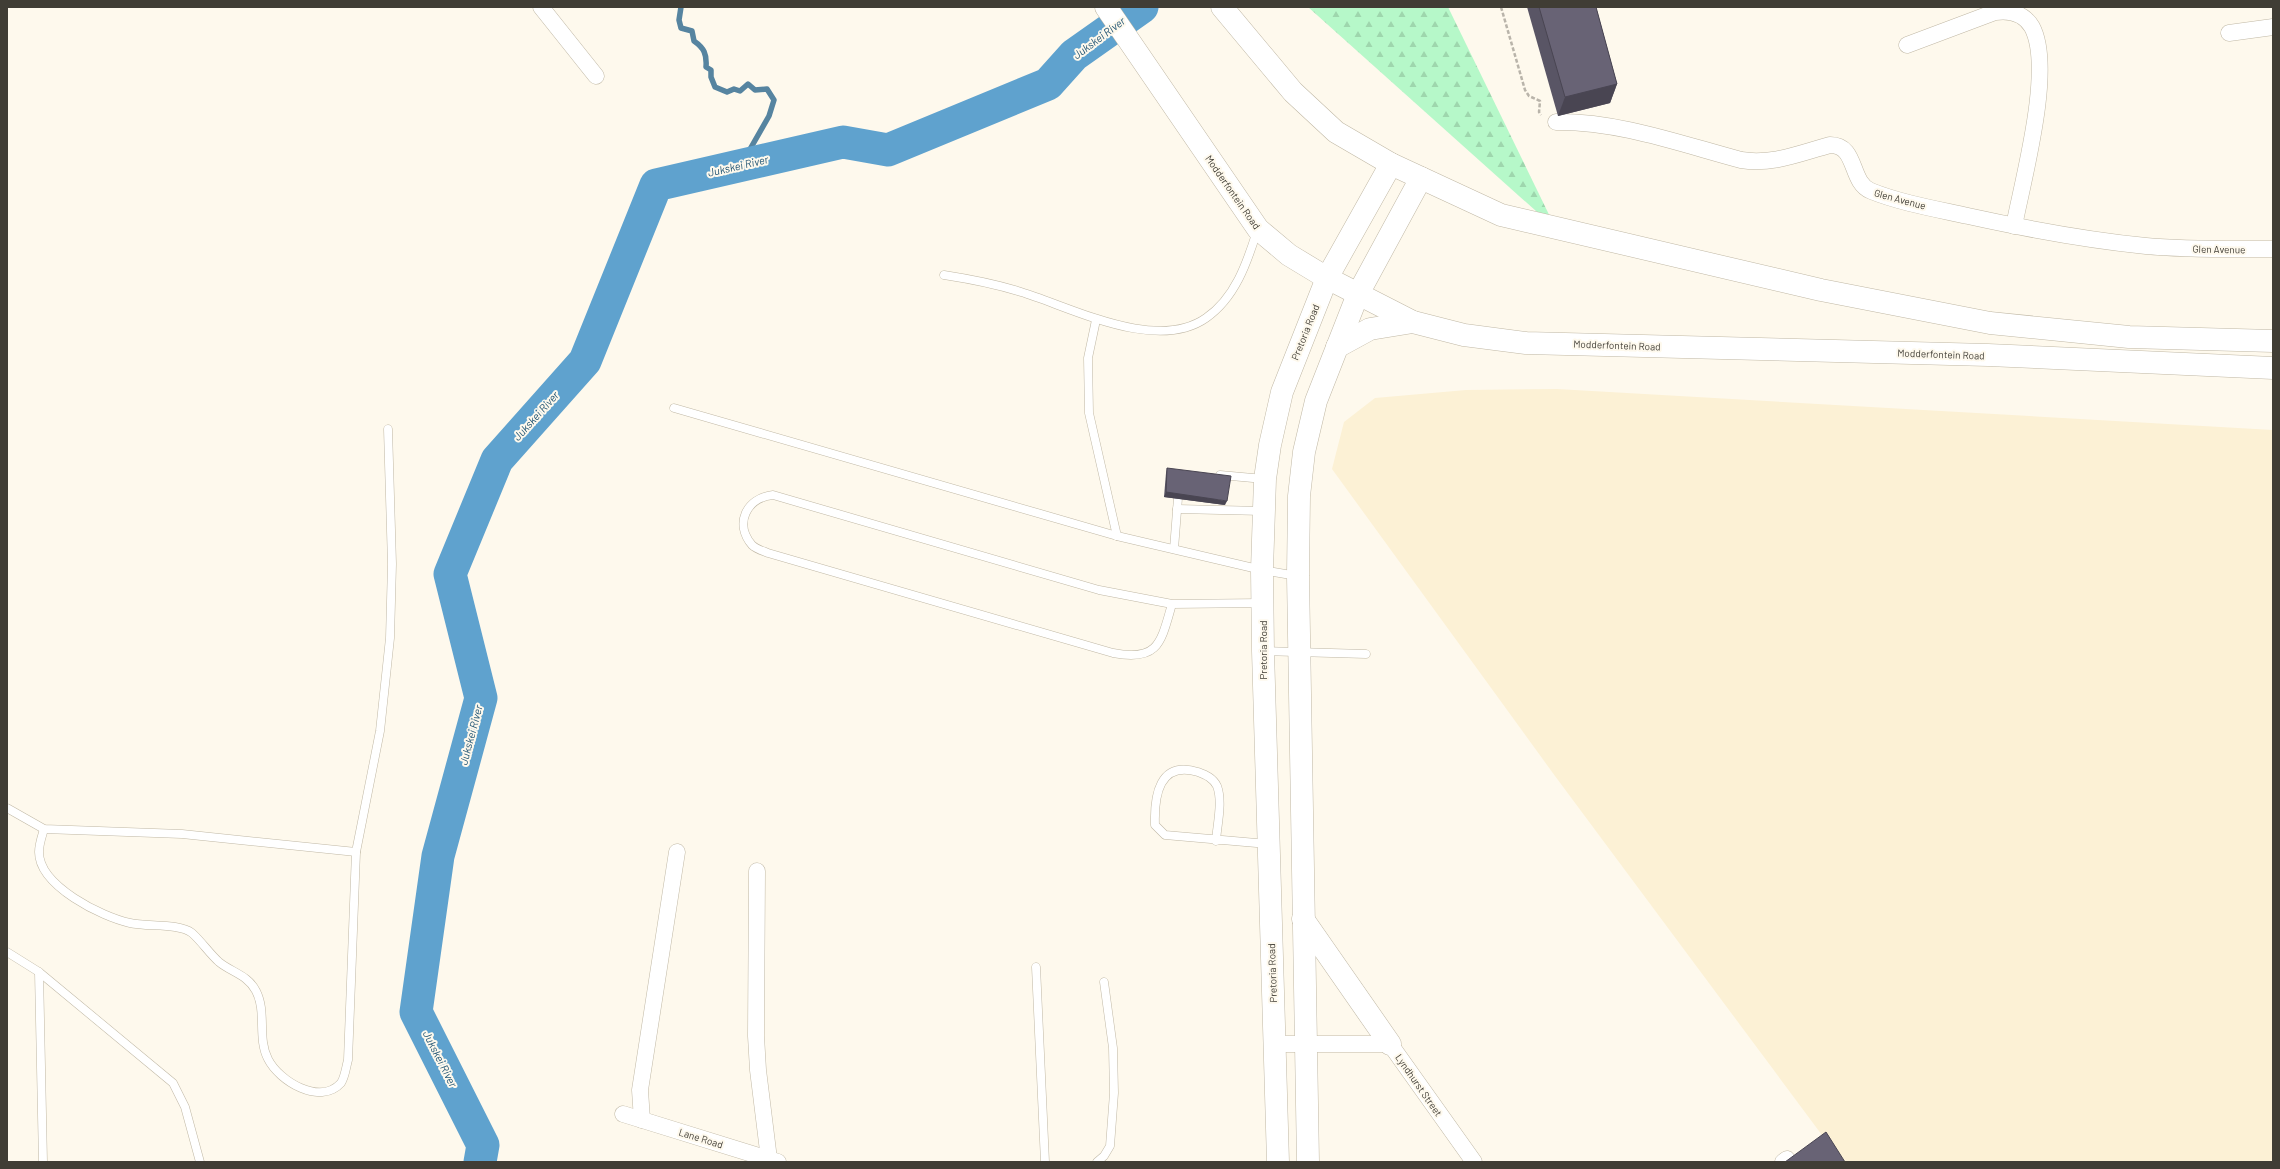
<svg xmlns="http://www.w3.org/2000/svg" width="2280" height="1169" viewBox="0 0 2280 1169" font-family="Barlow,sans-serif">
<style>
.built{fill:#fcf1d5}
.forest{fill:url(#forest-firs)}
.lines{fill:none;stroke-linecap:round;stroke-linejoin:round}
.stream{stroke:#5684a0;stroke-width:5.5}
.river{stroke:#5fa2ce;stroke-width:33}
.service-casing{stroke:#c0b8a5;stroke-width:9}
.minor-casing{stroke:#c0b8a5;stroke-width:17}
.secondary-casing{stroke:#c0b8a5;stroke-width:23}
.primary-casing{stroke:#c0b8a5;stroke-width:23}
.path{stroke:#b9b4aa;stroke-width:2.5;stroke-dasharray:4 2;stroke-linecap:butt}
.service{stroke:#fff;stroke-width:8}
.minor{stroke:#fff;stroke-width:16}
.secondary{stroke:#fff;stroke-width:22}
.primary{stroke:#fff;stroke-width:22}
.wall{fill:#595565}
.shaded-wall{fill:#494552}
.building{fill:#686375;stroke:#494552}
.labels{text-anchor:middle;stroke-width:4;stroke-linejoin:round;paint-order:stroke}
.street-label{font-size:10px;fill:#403d35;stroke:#fef9ed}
.water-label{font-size:11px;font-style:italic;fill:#225574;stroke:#fef9ed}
</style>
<defs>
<pattern id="forest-firs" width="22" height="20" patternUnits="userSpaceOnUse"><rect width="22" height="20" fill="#b6f8c9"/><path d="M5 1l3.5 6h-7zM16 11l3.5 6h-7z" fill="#9ed6ad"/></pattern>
</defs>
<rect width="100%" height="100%" fill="#fef9ed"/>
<!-- built -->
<polygon class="built" points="1557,389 2273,430 2273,1162 1842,1162 1555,776 1332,469 1344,422 1375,398 1466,390"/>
<!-- forest -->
<polygon class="forest" points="1308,7 1448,7 1556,229"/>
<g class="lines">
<!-- stream -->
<path class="stream" d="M 681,7 L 679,20 L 681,28 L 692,31 L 694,41 C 704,48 707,54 706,67 L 711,70 L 711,77 L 715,87 L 727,92 L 734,89 L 740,91 L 748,84 L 755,90 L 767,89 L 774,100 L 769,116 L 741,165"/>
<!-- river -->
<polyline class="river" points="480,1162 483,1145 416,1012 438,856 481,698 450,574 497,460 585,361 656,185 843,142 888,150 1048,84 1074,55 1142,7"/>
<defs>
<g id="service">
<path d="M 944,275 C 970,279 996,284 1021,292 C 1071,307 1156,353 1206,318 C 1235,298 1247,263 1257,231"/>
<polyline points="1096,320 1088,358 1089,413 1117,536"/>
<polyline points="674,408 1117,536 1262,570 1297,576"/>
<polyline points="1220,475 1264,479"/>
<polyline points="1177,509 1263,511"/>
<polyline points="1174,549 1178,498"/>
<path d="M 1172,604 C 1161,642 1159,662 1113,653 L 768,553 C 763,551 756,549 752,545 C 734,524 746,498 773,495 L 1099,590 L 1172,604 L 1262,603"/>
<polyline points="1263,651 1366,654"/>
<polyline points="7,808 44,829 182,834 356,852"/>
<path d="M 44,829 C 42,836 39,844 39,852 C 39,886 102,917 130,923 C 148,927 179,923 192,933 C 202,942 209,953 219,962 C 231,972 248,975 256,991 C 267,1012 257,1038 268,1059 C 279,1081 320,1106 341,1083 C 345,1077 346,1067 348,1060 L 356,852 L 380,731 L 390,638 L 392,564 L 388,429"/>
<path d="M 1216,841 C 1217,825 1223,802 1217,786 C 1213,778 1206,775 1198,772 C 1159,760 1154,796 1155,825 L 1165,835 L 1268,844"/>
<polyline points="7,952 39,972 173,1083 185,1107 200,1162"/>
<polyline points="1036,967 1045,1162"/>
<polyline points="39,972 43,1162"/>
<polyline points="1097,1162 1104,1156 1110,1146 1114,1093 1113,1048 1104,982"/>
</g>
<g id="minor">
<polyline points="541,7 596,76"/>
<polyline points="2229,33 2273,27"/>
<path d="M 1907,45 L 1995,12 C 2009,10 2024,13 2032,27 C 2054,68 2023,179 2014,226"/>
<path d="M 1556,122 C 1618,121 1681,144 1741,160 C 1773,165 1800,153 1830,145 C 1858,145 1849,182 1871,191 C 1901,203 1936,209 1968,216 C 2027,229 2086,240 2146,246 C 2188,250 2231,249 2273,249"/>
<polyline points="757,871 756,1036 758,1070 769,1159"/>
<polyline points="1274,1044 1390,1044 1474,1162"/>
<polyline points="623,1114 778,1162"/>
<polyline points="642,1120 640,1090 677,852"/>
<polyline points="1783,1162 1787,1159"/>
</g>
<g id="secondary">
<polyline points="1303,919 1390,1044"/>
<polyline points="1278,1162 1263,651 1262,570 1265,479 1270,445 1282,392 1327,278 1391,164"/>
<polyline points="1308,1162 1298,576 1299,496 1304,452 1316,401 1358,294 1421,178"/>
</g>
<g id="primary">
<polyline points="1106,7 1258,229 1289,255 1327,278 1413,322 1464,335 1526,343 1988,355 2273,368"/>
<polyline points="1222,7 1293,92 1336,132 1391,164 1501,215 1821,290 1990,323 2129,337 2273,341"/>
<polyline points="1337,347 1370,329 1413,322"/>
</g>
</defs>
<!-- service casing -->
<use href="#service" class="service-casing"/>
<!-- minor casing -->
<use href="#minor" class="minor-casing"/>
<!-- secondary casing -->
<use href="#secondary" class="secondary-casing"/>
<!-- primary casing -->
<use href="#primary" class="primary-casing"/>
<!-- path -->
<polyline class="path" points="1501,7 1525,90 1529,96 1540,101 1539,112 1541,115"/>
<!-- service -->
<use href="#service" class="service"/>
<!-- minor -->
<use href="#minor" class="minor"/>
<!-- secondary -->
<use href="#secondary" class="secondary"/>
<!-- primary -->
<use href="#primary" class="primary"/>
</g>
<!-- wall -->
<g class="wall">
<polygon points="1527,7 1596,7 1617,84 1610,103 1558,116"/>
<polygon points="1167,468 1225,505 1164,497 1166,473"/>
</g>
<!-- shaded-wall -->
<g class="shaded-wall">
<polygon points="1617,84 1610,103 1558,116 1565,97"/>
<polygon points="1166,492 1227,501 1225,505 1164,497"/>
</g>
<!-- building -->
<g class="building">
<polygon points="1539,7 1596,7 1617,84 1565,97"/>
<polygon points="1167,468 1231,476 1227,501 1166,492"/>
<polygon points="1826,1132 1845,1162 1785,1162"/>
</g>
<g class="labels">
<!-- street labels -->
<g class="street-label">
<text transform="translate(1233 192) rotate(55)" y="4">Modderfontein Road</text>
<text transform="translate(1900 199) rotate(15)" y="4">Glen Avenue</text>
<text transform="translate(2219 249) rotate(1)" y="4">Glen Avenue</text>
<text transform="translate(1305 332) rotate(-68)" y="4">Pretoria Road</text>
<text transform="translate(1617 345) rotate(2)" y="4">Modderfontein Road</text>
<text transform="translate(1941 354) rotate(2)" y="4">Modderfontein Road</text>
<text transform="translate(1263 650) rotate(-90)" y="4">Pretoria Road</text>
<text transform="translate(1272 973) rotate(-92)" y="4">Pretoria Road</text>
<text transform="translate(1419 1085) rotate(55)" y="4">Lyndhurst Street</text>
<text transform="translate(701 1138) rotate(17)" y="4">Lane Road</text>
</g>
<!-- water labels -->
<g class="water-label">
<text transform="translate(1099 38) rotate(-37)" y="4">Jukskei River</text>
<text transform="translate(738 166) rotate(-13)" y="4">Jukskei River</text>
<text transform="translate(536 416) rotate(-48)" y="4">Jukskei River</text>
<text transform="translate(471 735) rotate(-75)" y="4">Jukskei River</text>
<text transform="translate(440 1059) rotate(63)" y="4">Jukskei River</text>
</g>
</g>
<!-- border -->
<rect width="2280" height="1169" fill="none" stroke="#403d35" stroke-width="16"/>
</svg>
